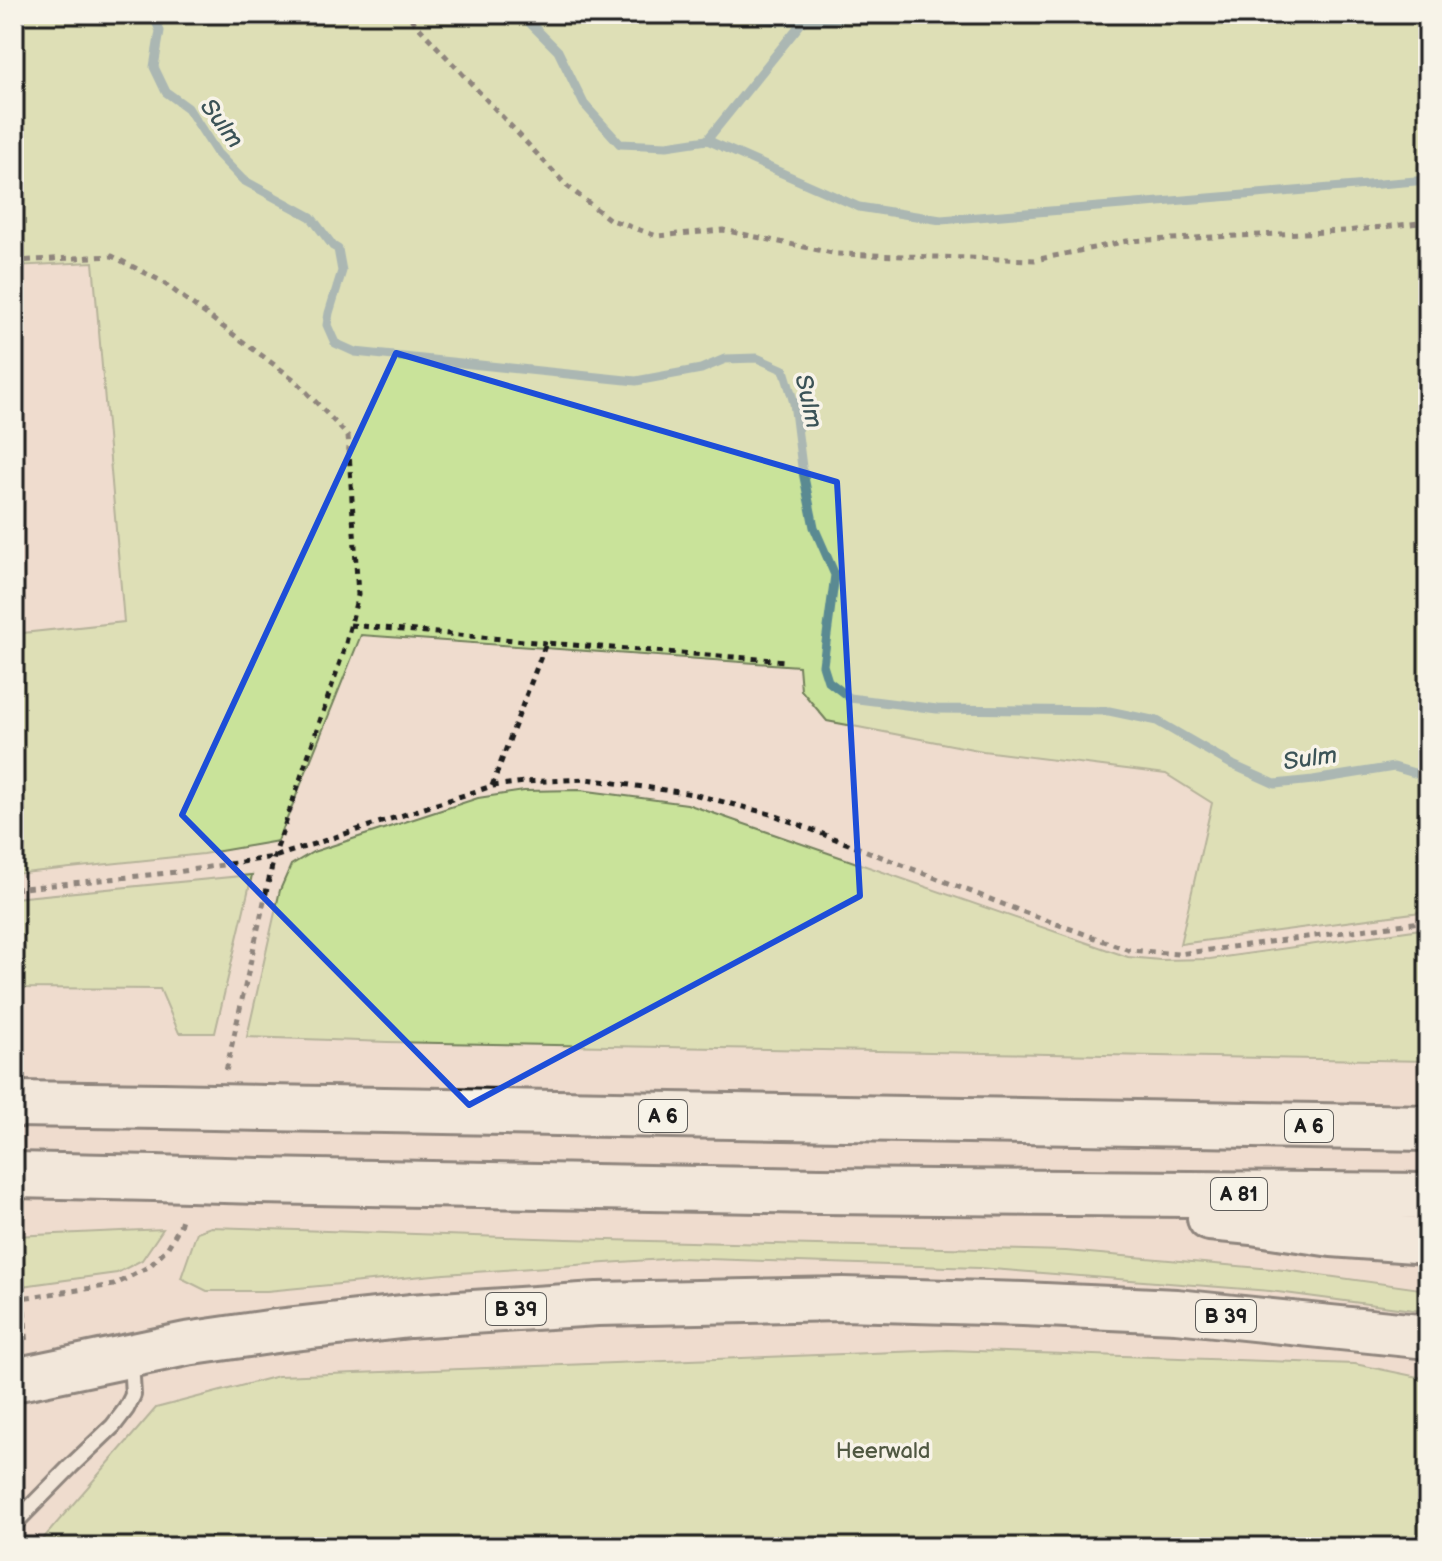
<svg xmlns="http://www.w3.org/2000/svg" width="1442" height="1561" viewBox="0 0 1442 1561" font-family="'Balsamiq Sans',sans-serif">
<style>
.green{fill:#c9e39a;stroke:#72805b;stroke-width:2}
.lines{fill:none;stroke-linecap:round;stroke-linejoin:round}
.stream{stroke:#5a8a92;stroke-width:9}
.service-casing{stroke:#1c1c1c;stroke-width:20}
.primary-casing{stroke:#1c1c1c;stroke-width:48}
.motorway-casing{stroke:#1c1c1c;stroke-width:50}
.path{stroke:#1c1c1c;stroke-width:5;stroke-dasharray:6 6;stroke-linecap:butt}
.service{stroke:#f7f3e8;stroke-width:14}
.primary{stroke:#f7f3e8;stroke-width:42}
.motorway{stroke:#f7f3e8;stroke-width:44}
.motorway-bridge-casing{stroke:#1c1c1c;stroke-width:50;stroke-linecap:butt}
.motorway-bridge{stroke:#f7f3e8;stroke-width:44}
.marked{fill:none;stroke:#1d4ed8;stroke-width:6;stroke-linejoin:round}
.labels{text-anchor:middle;stroke-width:7;stroke-linejoin:round;paint-order:stroke}
.shield{fill:#f7f3e8;stroke:#5e5c59;stroke-width:2}
.shield-label{font-size:20px;font-weight:bold;fill:#1c1c1c}
.park-label{font-size:22px;fill:#505842;stroke:#f7f3e8}
.water-label{font-size:24px;font-style:italic;fill:#3b5357;stroke:#f7f3e8}
</style>
<rect width="100%" height="100%" fill="#efdcce"/>
<filter id="ink" filterUnits="userSpaceOnUse"><feTurbulence type="fractalNoise" baseFrequency=".0125" numOctaves="2"/><feDisplacementMap in="SourceGraphic" scale="16" xChannelSelector="R" yChannelSelector="G"/><feConvolveMatrix kernelMatrix="1 2 1 2 8 2 1 2 1" color-interpolation-filters="sRGB"/></filter>
<g filter="url(#ink)">
<!-- green -->
<g class="green">
<polygon points="14,14 1428,14 1428,911 1180,944 1212,803 1166,774 983,751 827,721 801,690 799,666 361,635 278,841 203,854 14,874 14,634 124,622 93,262 14,266"/>
<polygon points="580,790 687,804 1128,957 1160,960 1210,959 1428,928 1428,1061 387,1042 247,1037 280,890 291,865 313,852 478,798 524,791"/>
<polygon points="252,875 215,1033 179,1033 160,989 14,988 14,898"/>
<polygon points="211,1227 567,1239 1066,1251 1284,1270 1428,1290 1428,1312 1270,1291 979,1268 679,1258 444,1274 267,1291 207,1291 181,1278 197,1232"/>
<polygon points="163,1229 142,1260 117,1273 14,1287 14,1236"/>
<polygon points="948,1350 1355,1364 1428,1379 1428,1547 36,1547 156,1408 278,1376"/>
</g>
<g class="lines">
<!-- stream -->
<g class="stream">
<polyline points="153,14 160,31 154,67 166,92 188,108 217,153 243,180 311,217 333,246 338,249 342,271 329,313 327,325 335,343 355,352 636,381 701,369 725,359 757,358 784,370 794,403 802,467 814,527 835,575 823,665 828,681 850,698 937,709 1109,711 1157,721 1233,765 1275,784 1313,780 1394,767 1428,777"/>
<polyline points="521,14 558,51 584,104 620,144 667,146 707,140 859,207 941,220 1428,180"/>
<polyline points="729,14 780,21 827,20 879,14"/>
<polyline points="707,140 803,21"/>
</g>
<defs>
<polyline id="service" points="14,1524 71,1466 113,1426 126,1409 133,1395 131,1360"/>
<polyline id="primary" points="14,1380 186,1344 276,1331 410,1316 597,1304 843,1299 1023,1304 1176,1311 1428,1337"/>
<g id="motorway">
<polyline points="14,1104 161,1106"/>
<polyline points="266,1108 1428,1128"/>
<polyline points="14,1175 154,1178"/>
<polyline points="259,1181 821,1191 1428,1196"/>
<polyline points="1210,1218 1252,1222 1332,1234 1428,1241"/>
</g>
</defs>
<!-- service casing -->
<use href="#service" class="service-casing"/>
<!-- primary casing -->
<use href="#primary" class="primary-casing"/>
<!-- motorway casing -->
<use href="#motorway" class="motorway-casing"/>
<!-- path -->
<g class="path">
<polyline points="400,14 411,19 567,186 609,219 657,236 723,230 837,254 1035,260 1127,241 1346,231 1428,222"/>
<polyline points="14,261 112,256 161,281 295,380 348,436 358,595 345,647 274,857 226,1071"/>
<polyline points="350,625 546,643"/>
<polyline points="492,786 546,643 787,661"/>
<polyline points="14,889 177,872 274,857 492,786 525,782 587,779 693,794 774,815 1018,910 1129,950 1179,954 1428,921"/>
<polyline points="23,1298 27,1345"/>
<polyline points="14,1299 114,1285 150,1266 168,1247 180,1226 183,1215"/>
</g>
<!-- service -->
<use href="#service" class="service"/>
<!-- primary -->
<use href="#primary" class="primary"/>
<!-- motorway -->
<use href="#motorway" class="motorway"/>
<defs>
<g id="motorway-bridge">
<polyline points="161,1106 266,1108"/>
<polyline points="154,1178 259,1181"/>
</g>
</defs>
<!-- motorway-bridge casing -->
<use href="#motorway-bridge" class="motorway-bridge-casing"/>
<!-- motorway-bridge -->
<use href="#motorway-bridge" class="motorway-bridge"/>
</g>
</g>
<!-- marked area -->
<path d="M0 0H1442V1561H0ZM 396,353 L 837,482 L 860,896 L 469,1105 L 182,815 Z" fill="#efdcce" fill-opacity=".55" fill-rule="evenodd"/>
<path class="marked" d="M 396,353 L 837,482 L 860,896 L 469,1105 L 182,815 Z"/>
<g class="labels">
<!-- shield labels -->
<g class="shield">
<rect x="639" y="1100" width="48" height="32" rx="6"/>
<rect x="1285" y="1110" width="48" height="32" rx="6"/>
<rect x="1211" y="1178" width="56" height="32" rx="6"/>
<rect x="486" y="1293" width="60" height="32" rx="6"/>
<rect x="1196" y="1300" width="60" height="32" rx="6"/>
</g>
<g class="shield-label">
<text x="663" y="1123">A 6</text>
<text x="1309" y="1133">A 6</text>
<text x="1239" y="1201">A 81</text>
<text x="516" y="1316">B 39</text>
<text x="1226" y="1323">B 39</text>
</g>
<!-- park labels -->
<g class="park-label">
<text x="883" y="1458">Heerwald</text>
</g>
<!-- water labels -->
<g class="water-label">
<text transform="translate(222 123) rotate(53)" y="8">Sulm</text>
<text transform="translate(809 401) rotate(77)" y="8">Sulm</text>
<text transform="translate(1310 758) rotate(-8)" y="8">Sulm</text>
</g>
</g>
<!-- margin -->
<rect width="1442" height="1561" fill="none" stroke="#f7f3e8" stroke-width="48"/>
<rect x="24" y="24" width="1394" height="1513" fill="none" stroke="#1c1c1c" stroke-width="3" filter="url(#ink)"/>
</svg>
